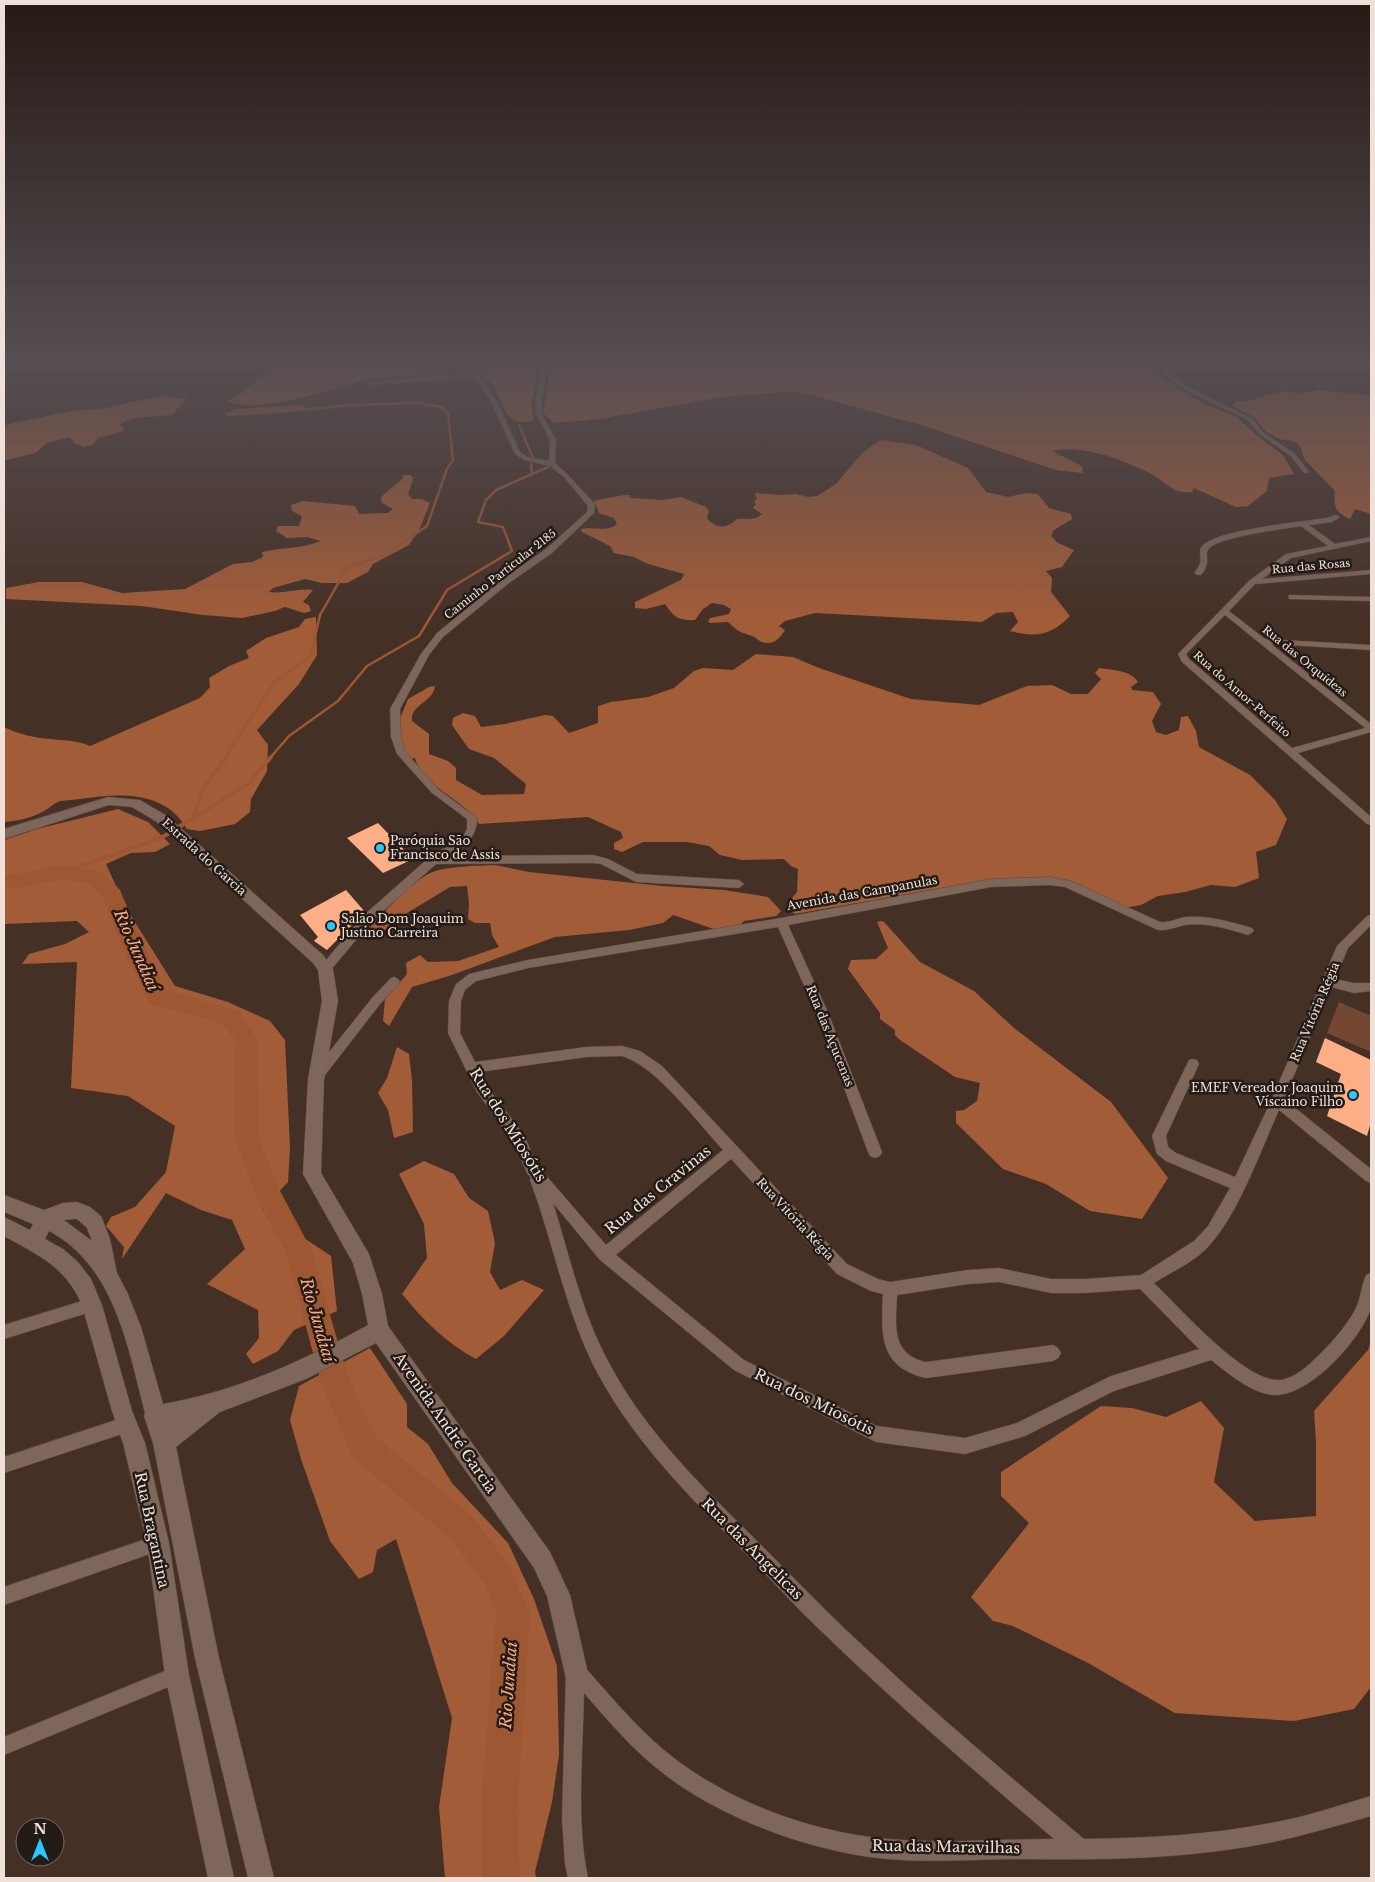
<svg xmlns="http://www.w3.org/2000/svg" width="1375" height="1882" viewBox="0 0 1375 1882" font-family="'Libre Baskerville',serif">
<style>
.green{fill:#734731}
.forest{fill:#a35c38}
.water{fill:#9e5733}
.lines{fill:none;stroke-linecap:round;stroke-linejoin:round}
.stream-far1{stroke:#9e5733;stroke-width:2.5}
.stream{stroke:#9e5733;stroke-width:4}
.river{fill:#9e5733;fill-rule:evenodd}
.building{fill:#fcae87}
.street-casing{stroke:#5e4c43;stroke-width:1}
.secondary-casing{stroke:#5e4c43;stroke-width:1}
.street{fill:#7e665a;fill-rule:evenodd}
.secondary{fill:#7e665a;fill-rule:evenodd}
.poi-dot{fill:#25c9fe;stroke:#241b16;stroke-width:2}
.labels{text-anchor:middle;stroke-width:5;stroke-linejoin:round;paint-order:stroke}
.far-street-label{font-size:11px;fill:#efe1da;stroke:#241b16}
.poi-label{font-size:12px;fill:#efe1da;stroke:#241b16;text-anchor:start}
.street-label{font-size:12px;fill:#efe1da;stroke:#241b16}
.near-street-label{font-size:15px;fill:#efe1da;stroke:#241b16}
.near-water-label{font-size:16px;font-style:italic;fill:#fbaa83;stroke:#241b16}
</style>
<rect width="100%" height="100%" fill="#453026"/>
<!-- green -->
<polygon class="green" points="1339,1002 1371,1016 1371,1052 1327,1033"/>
<!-- forest -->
<g class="forest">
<path d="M 267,359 L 321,359 L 320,361 L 327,363 L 365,359 L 464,359 C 448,380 393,375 369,380 C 332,386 263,416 228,401 C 241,391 268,379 267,359 Z"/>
<path d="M 476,359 L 536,359 L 536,384 L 532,401 L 533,420 C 503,431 503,396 489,380 C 484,374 476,372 471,365 Z"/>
<path d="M 548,359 L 1152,359 L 1152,371 L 1204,404 L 1237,417 L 1259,437 L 1283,455 L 1294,474 L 1269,478 L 1267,491 L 1248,506 L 1236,507 L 1194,488 L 1192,492 C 1173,495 1164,480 1148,472 C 1119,459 1084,444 1052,451 L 1082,466 L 1083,473 L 1056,470 L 921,425 L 797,391 L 721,397 L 600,419 L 554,423 L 543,413 L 548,385 Z"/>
<path d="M 1321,390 L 1371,396 L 1371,514 L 1355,509 L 1350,519 C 1335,512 1333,507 1335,491 L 1305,460 L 1299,444 L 1292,441 L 1279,439 L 1265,431 L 1254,417 L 1233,406 L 1236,401 L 1248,401 L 1282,391 L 1297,393 Z"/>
<path d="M 165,396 L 186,399 L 172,415 C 159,417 129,415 120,425 L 124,428 L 121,432 L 98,438 L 92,445 L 84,447 L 74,443 L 70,437 L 47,443 L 35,453 L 4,461 L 4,426 L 9,424 L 71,411 L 106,408 L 131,402 Z"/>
<path d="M 881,440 L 916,445 L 968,468 L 986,492 L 1008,497 L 1026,493 L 1038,494 L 1049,508 L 1071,514 L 1072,519 L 1054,530 L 1051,536 L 1058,543 L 1074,550 L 1062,567 L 1046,571 L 1052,578 L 1051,592 L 1070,616 C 1052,635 1036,638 1010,631 L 1018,622 L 1013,612 L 996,613 L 982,622 L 815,613 L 785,621 L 779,626 L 785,630 C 780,638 773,646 762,642 C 758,641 756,637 752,636 C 738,631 740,633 728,622 L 711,623 L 708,622 L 710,618 L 729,614 L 731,609 L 724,605 L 712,603 L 703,609 L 695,620 C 677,620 675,618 665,604 L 646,609 L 635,608 L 635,602 L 681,580 L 684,574 L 648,564 L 634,557 L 614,553 L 610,546 L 582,532 L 581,529 C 594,526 606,533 617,524 L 614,518 L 599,513 L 594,501 C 597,500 625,494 629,495 L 631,498 L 663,500 L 681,497 L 706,507 L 709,511 L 707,518 C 715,529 727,529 737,519 C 746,518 755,521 762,514 L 753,508 L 756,504 L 754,501 L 757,499 L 755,493 L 781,495 L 796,494 L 808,497 L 817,496 L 836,484 L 863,452 Z"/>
<path d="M 404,475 L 411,475 L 413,479 L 408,494 L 412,499 L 422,499 L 430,503 L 420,528 L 409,545 L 373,564 L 368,572 L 347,583 L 322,583 L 305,579 L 273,588 L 269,592 C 283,594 298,588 313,590 L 303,602 L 309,605 L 311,611 L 304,613 L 285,607 L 275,611 L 242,618 L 203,615 L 142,606 L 6,599 L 6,588 L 39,582 L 82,582 L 122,593 L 185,589 L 233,564 L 252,562 L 263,557 L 262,552 C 282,547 302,549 321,541 L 307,537 L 287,538 L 276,531 L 278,526 L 299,526 L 302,516 L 292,511 L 291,505 L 303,501 L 355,506 L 359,514 L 388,513 L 393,509 L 382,503 L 381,497 L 401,480 Z"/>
<path d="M 316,617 L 317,655 L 299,684 L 257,730 L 268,745 L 267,771 L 251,799 L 250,812 L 235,824 L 200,831 L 187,829 C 165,790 119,793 80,799 C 74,800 67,800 61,801 C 55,802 50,808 44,811 C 32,818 18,821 4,822 L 4,727 C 18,734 34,738 51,739 C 65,741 77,740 90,746 L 200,698 L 210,687 L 209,678 L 229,666 L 249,658 L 246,651 L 266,638 L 299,627 L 305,619 Z"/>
<path d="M 756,654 L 793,657 L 819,668 L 911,699 L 979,705 L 1027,686 L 1052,685 L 1071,694 L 1088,694 L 1101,679 L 1095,673 L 1099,668 C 1111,670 1131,670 1138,682 L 1131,687 L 1132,690 L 1153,692 L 1161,704 L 1152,721 L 1156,732 L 1166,735 L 1179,730 L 1181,717 L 1188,716 L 1196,731 L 1199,747 L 1250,775 L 1275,800 L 1287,819 L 1276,845 L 1256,852 L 1259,878 L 1235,887 L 1211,885 L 1185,892 L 1158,896 L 1141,905 L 1124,908 L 1068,882 L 992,879 L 795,914 L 788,909 L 789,902 L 797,892 L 798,869 L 791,866 L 784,859 L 742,860 L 720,855 L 709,846 L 687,842 L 643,842 L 622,852 L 614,849 L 614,843 L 623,838 L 621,832 L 588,817 L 479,824 C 464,798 424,789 415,758 L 410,759 L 403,750 L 400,736 L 401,716 L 408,699 L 429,687 L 435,686 C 433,703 410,704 412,721 L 429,734 L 429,754 L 448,761 L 456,768 L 456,780 L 482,795 L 524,794 L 526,784 L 494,758 L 469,749 L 452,725 L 453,718 L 463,713 L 475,716 L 481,727 L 505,724 L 545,715 L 553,716 L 569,733 L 598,723 L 598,706 L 611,702 L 648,697 L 674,688 L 694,671 L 703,668 L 733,670 Z"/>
<polygon points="118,809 148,822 170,844 155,852 131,853 106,864 126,908 175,986 228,1002 270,1021 285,1040 290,1148 288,1182 262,1210 331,1256 337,1311 294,1330 278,1351 253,1364 246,1354 259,1338 258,1310 207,1284 245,1249 232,1220 201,1210 166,1193 122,1259 124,1247 106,1226 111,1217 135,1207 166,1172 175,1126 128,1096 71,1088 77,962 22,964 29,954 65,944 89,932 77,921 4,924 4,840 37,829"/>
<path d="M 495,865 L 529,872 L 662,886 L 724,890 L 768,897 L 781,911 L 776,916 L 744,921 L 731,935 L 673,915 L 663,923 L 629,930 L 555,937 L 452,975 L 412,987 L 389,1026 L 383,1021 L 385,999 L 407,974 L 406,963 L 420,955 L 428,962 L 458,961 L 499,947 L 492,935 L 490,923 L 475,923 L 468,919 L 469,903 L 467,886 L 450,887 L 407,913 L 381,933 L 369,928 C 385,912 413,879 433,872 C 448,866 478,866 495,865 Z"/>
<polygon points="881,921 884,922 920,962 974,991 1014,1028 1111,1102 1168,1178 1142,1219 1090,1211 1046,1184 1003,1169 956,1123 956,1111 964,1110 977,1101 980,1083 955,1077 900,1040 895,1035 895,1030 880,1019 880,1013 848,969 851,960 876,959 888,948 877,922"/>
<polygon points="397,1047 409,1054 412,1080 413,1132 394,1138 388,1110 378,1093 387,1078"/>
<path d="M 424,1161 L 454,1174 L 469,1198 L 488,1211 L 495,1243 L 490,1272 L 500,1290 L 522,1280 L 544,1290 L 504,1336 L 476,1359 C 446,1343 423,1320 402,1294 L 427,1258 L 424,1224 L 399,1174 Z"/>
<polygon points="1371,1341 1371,1687 1354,1709 1294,1721 1175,1713 1088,1663 1013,1626 993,1621 971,1597 1029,1523 1001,1496 1001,1472 1101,1406 1132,1408 1166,1417 1201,1401 1224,1428 1214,1482 1255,1521 1316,1516 1316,1442 1314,1411 1368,1350"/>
<polygon points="370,1348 407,1404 407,1427 428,1444 452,1483 508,1543 534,1599 557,1666 559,1755 552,1802 535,1872 536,1878 445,1878 439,1807 452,1718 396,1539 377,1550 373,1572 359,1579 330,1541 301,1459 290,1420 299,1386"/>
</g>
<!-- water -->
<polygon class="water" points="299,405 304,407 302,410 282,413 228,416 224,414 236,409"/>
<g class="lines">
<!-- stream-far1 -->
<g class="stream-far1">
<polyline points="519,425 533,458"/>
<polyline points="531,464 532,473"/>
<polyline points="225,758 274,682 310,657 320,615 347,568 385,555 427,526 447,469 453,460 448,414 441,407 418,403 352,405 302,410"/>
<polyline points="270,758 289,736 338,701 367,666 419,636 447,590 512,551 503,527 478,522 486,500 496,490 548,467"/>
</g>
<!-- stream -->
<g class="stream">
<polyline points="194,816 202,791 226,757"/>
<polyline points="63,872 161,838 248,784 271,757"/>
</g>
<!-- river -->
<polygon class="river" points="63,865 102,872 120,890 139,935 165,990 239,1011 257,1039 259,1140 280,1191 311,1249 348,1377 375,1436 472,1516 507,1563 530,1613 517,1812 520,1878 482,1878 481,1812 496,1613 485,1585 450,1538 353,1458 320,1379 286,1252 260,1205 235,1140 235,1041 223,1024 149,1003 117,935 104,899 89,883 63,879 4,890 4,876"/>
</g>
<!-- building -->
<g class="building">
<polygon points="378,823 413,859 383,873 347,838"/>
<polygon points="346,890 365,912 327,950 314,941 318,937 300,915"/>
<polygon points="1325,1038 1371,1060 1371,1122 1367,1136 1327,1116 1341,1074 1316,1062"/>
</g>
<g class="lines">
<defs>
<g id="street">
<path d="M 538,359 L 544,359 L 546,380 L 541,400 L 542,414 L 556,440 L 555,463 L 568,475 L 595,504 L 594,513 L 552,553 L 509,583 L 443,637 L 429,655 L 400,709 L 401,737 L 405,751 L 438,789 L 477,818 C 477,838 464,848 447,856 L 593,855 L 608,859 L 637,874 L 739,880 L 744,884 L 739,888 L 636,882 L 601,864 L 593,863 L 436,864 L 372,921 L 329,972 L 321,972 L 319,969 L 321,966 L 364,915 L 433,854 L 449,846 L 464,835 L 467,829 L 467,819 L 432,793 L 397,754 L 391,737 L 390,709 L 421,654 L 437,633 L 503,579 L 546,549 L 587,512 L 588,506 L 564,477 L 550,466 L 524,460 L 515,454 L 490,399 L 478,382 L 472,377 L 372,385 L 369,383 L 372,381 L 475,374 L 482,380 L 496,399 L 520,452 L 528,457 L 549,461 L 550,440 L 536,414 L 535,400 L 540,380 Z"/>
<polygon points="1156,359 1162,359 1170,374 1191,389 1252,418 1263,432 1295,454 1309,472 1308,473 1304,473 1291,456 1259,434 1248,420 1187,391 1166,376"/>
<path d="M 1336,515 L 1340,517 L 1332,522 L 1309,525 L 1335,544 L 1371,537 L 1371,541 L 1291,558 L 1262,579 L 1371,570 L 1371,574 L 1255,584 L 1229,611 L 1265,639 L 1371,645 L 1371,650 L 1271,644 L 1371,724 L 1371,732 L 1298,753 L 1371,817 L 1371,825 L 1367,824 L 1182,662 L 1178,654 L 1250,580 L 1286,554 L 1328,546 L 1301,526 C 1285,529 1215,537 1208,550 C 1204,556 1212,561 1201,575 L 1198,575 L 1194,573 C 1196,570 1199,567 1200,563 C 1202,556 1197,551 1203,545 C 1222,529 1300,522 1327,518 ZM 1225,615 L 1365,728 L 1292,748 L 1189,659 L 1186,654 Z"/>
<polygon points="1289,595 1371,597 1371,601 1292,599 1289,599"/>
<path d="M 1050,877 L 1071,881 L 1160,922 C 1170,923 1177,918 1186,917 C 1209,915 1231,922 1252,928 L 1254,931 L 1248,935 C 1228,929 1206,922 1185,925 C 1175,927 1168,931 1158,930 L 1065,887 L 1050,885 L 991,887 L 788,925 L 827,1010 L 882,1152 L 880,1156 L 875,1158 L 870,1156 L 868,1152 L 815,1010 L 778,927 L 528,968 L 476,981 L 465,990 L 461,1001 L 460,1033 L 475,1062 L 586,1047 L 622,1046 L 640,1051 L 662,1066 L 847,1264 L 878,1279 L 890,1282 L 968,1270 L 999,1268 L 1051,1279 L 1085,1279 L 1141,1275 L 1194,1241 L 1208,1226 L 1230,1188 L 1166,1161 L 1157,1154 L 1152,1136 L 1189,1060 L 1193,1059 L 1197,1060 L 1199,1064 L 1166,1136 L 1168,1147 L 1176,1153 L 1235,1177 L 1271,1101 L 1337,946 L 1367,916 L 1371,915 L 1371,925 L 1348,948 L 1335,979 L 1354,983 L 1371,983 L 1371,991 L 1354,993 L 1331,987 L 1284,1099 L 1371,1169 L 1371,1183 L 1366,1181 L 1279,1110 C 1260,1152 1237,1218 1206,1249 C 1192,1263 1171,1272 1154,1283 C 1179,1307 1245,1382 1279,1380 C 1295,1379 1310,1364 1321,1353 C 1334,1340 1347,1325 1356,1308 C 1361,1298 1361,1286 1366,1275 L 1371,1273 C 1371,1284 1374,1298 1371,1308 C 1361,1340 1304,1404 1267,1394 C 1246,1389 1228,1373 1211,1360 L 1114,1391 L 1025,1436 L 965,1454 L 876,1442 L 734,1370 L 600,1260 L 553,1203 C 570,1257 582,1314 609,1363 C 647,1435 707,1491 764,1548 C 800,1584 835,1621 873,1655 C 941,1719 1013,1779 1084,1839 C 1147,1838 1210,1835 1271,1823 C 1305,1817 1338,1806 1371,1796 L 1371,1816 C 1339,1825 1306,1835 1273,1842 C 1191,1859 1106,1860 1024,1859 C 979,1859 933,1863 888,1859 C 815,1853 722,1819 664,1774 C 634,1751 609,1722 584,1693 C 583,1751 576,1822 588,1878 L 568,1878 L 565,1864 L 562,1819 L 566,1669 L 569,1663 L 575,1660 L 581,1663 C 608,1693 634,1725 665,1751 C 726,1801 809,1832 888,1839 C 943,1844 999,1839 1054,1839 C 975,1771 895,1703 819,1629 C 796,1607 775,1584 753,1561 C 696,1503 638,1447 599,1376 C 566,1315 554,1244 530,1180 L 531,1178 L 527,1173 L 514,1143 L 477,1092 L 448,1033 L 449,1001 L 456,984 L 469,974 L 528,960 L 781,918 L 991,879 ZM 622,1056 C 656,1066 698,1123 723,1150 L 606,1245 L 537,1165 L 524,1135 L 485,1084 L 479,1072 L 586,1057 ZM 731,1159 L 837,1274 L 871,1291 L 883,1294 C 881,1335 879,1367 926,1378 L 1053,1361 L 1058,1358 L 1061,1353 L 1058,1348 L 1053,1345 L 926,1362 C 890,1354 896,1324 897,1295 L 968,1284 L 999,1282 L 1051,1293 L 1085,1293 L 1140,1289 L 1199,1349 L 1111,1376 L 1017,1423 L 965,1438 L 877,1426 L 744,1360 L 616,1255 Z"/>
<polygon points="394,977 398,979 400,982 398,985 380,1004 322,1079 318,1080 314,1079 312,1075 314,1071 372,998 390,979"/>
<polygon points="92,1298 97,1300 99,1305 97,1310 4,1339 4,1325"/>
<polygon points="128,1416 134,1418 136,1424 134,1430 4,1473 4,1457"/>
<polygon points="158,1535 164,1537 166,1543 164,1549 4,1605 4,1587"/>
<polygon points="177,1666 183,1669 186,1675 183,1681 4,1755 4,1737"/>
</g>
<path id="secondary" d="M 108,797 L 140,800 L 167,816 L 323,955 L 333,969 L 338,1001 L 324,1079 L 321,1173 L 369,1254 L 382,1294 L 388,1326 L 550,1552 L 570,1595 L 587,1669 L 584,1678 L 575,1681 L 566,1678 L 547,1596 L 534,1568 L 376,1343 L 306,1379 L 220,1412 L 176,1447 L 219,1658 L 274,1878 L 248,1878 L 195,1658 L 153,1443 L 144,1416 L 145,1413 C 128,1348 115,1266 49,1231 L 45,1239 L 63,1249 L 78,1262 L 91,1279 L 102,1305 L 132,1411 L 145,1443 L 169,1543 L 189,1675 L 234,1878 L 208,1878 L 165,1675 L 147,1543 L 123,1443 L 112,1411 L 82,1305 C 66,1267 38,1255 4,1236 L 4,1217 L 30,1230 L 33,1224 L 4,1212 L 4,1195 L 44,1210 L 63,1203 L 77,1202 L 90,1207 L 101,1216 L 110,1239 L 117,1273 L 127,1292 L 141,1327 L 163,1404 C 237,1391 303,1361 368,1325 L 362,1294 L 353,1263 L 303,1174 L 308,1079 L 322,1001 L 318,970 L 313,963 L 157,822 L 132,807 L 109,805 L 4,839 L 4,829 ZM 77,1219 L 87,1228 L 92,1241 L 64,1220 Z"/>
</defs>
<!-- street casing -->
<use href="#street" class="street-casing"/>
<!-- secondary casing -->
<use href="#secondary" class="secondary-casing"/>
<!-- street -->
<use href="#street" class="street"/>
<!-- secondary -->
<use href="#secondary" class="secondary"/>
</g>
<!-- sky -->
<linearGradient id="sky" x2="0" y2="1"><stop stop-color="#261a15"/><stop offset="0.58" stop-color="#564e52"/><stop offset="1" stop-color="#564e52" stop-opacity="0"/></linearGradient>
<rect width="1375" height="623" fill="url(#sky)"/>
<!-- markers -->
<g class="poi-dot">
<circle cx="380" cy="848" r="5"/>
<circle cx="331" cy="926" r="5"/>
<circle cx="1353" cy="1095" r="5"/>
</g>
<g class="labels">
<!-- far-street labels -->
<g class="far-street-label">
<text transform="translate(1311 566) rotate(-5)" y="4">Rua das Rosas</text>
<text transform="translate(500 574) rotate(-38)" y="4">Caminho Particular 2185</text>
<text transform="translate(1305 661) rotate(39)" y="4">Rua das Orquídeas</text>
<text transform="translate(1242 694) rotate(41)" y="4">Rua do Amor-Perfeito</text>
</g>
<!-- poi labels -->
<g class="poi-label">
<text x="390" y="845">Paróquia São<tspan x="390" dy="14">Francisco de Assis</tspan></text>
<text x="341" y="923">Salão Dom Joaquim<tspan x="341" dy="14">Justino Carreira</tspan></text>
<text x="1343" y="1092" text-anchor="end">EMEF Vereador Joaquim<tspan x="1343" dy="14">Víscaino Filho</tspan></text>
</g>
<!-- street labels -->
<g class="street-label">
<text transform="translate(204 857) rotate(42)" y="4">Estrada do Garcia</text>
<text transform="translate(862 893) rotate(-10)" y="4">Avenida das Campanulas</text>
<text transform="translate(1315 1012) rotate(-67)" y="4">Rua Vitória Régia</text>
<text transform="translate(830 1036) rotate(68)" y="4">Rua das Açucenas</text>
<text transform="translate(795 1219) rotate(47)" y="4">Rua Vitória Régia</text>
</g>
<!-- near-street labels -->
<g class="near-street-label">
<text transform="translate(508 1125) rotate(58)" y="5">Rua dos Miosótis</text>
<text transform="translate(658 1190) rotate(-39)" y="5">Rua das Cravinas</text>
<text transform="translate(814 1402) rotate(26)" y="5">Rua dos Miosótis</text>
<text transform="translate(445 1423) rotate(55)" y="5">Avenida André Garcia</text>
<text transform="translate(152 1530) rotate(78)" y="5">Rua Bragantina</text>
<text transform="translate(752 1549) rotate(45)" y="5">Rua das Angelicas</text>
<text transform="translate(946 1847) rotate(1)" y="5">Rua das Maravilhas</text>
</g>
<!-- near-water labels -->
<g class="near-water-label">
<text transform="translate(137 950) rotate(66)" y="6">Rio Jundiaí</text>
<text transform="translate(318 1320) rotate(74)" y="6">Rio Jundiaí</text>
<text transform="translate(508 1685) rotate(-86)" y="6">Rio Jundiaí</text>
</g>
</g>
<!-- border -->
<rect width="1375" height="1882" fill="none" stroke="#efe1da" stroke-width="10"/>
<!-- north arrow -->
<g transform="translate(40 1842)"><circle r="24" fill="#241b16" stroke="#756a64"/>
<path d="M0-4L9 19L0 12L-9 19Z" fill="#25c9fe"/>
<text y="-8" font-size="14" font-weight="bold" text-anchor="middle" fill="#efe1da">N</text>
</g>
</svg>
